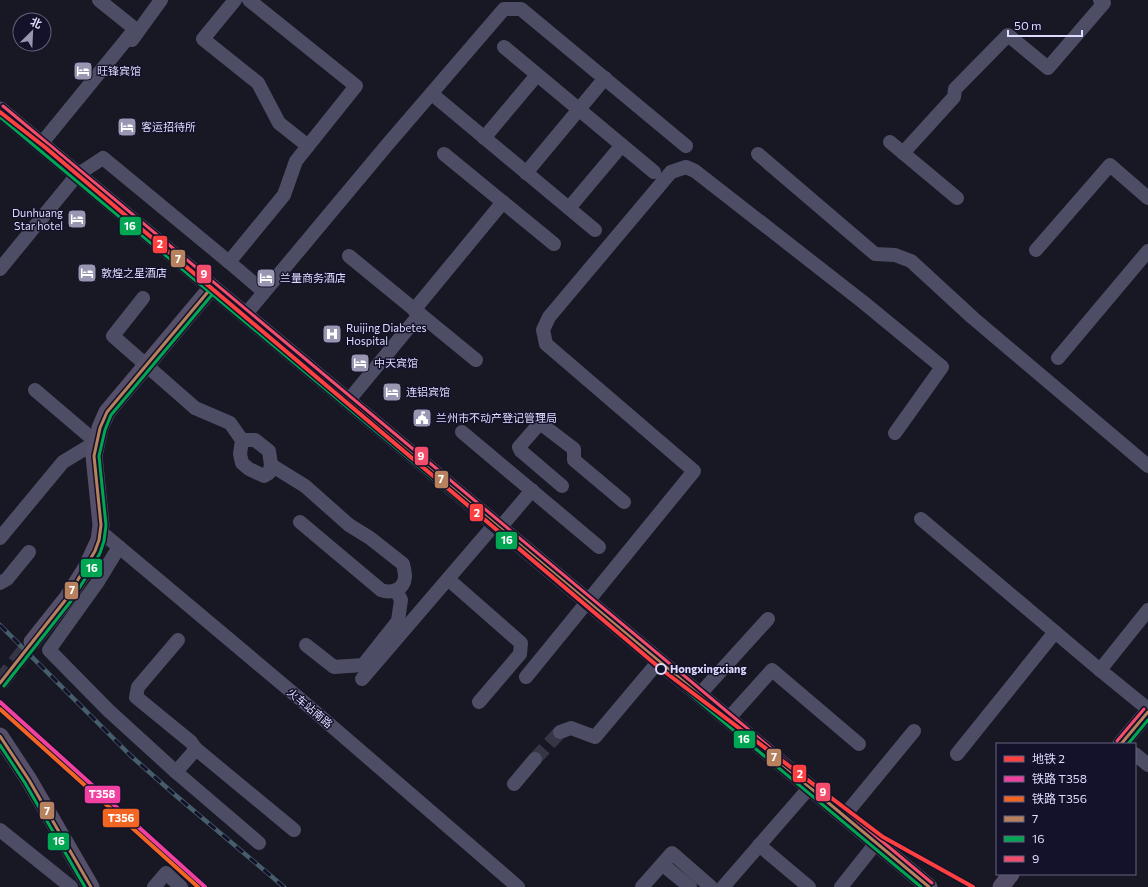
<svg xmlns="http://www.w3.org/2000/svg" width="1148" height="887" viewBox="0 0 1148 887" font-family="Commissioner,'Noto Sans SC',sans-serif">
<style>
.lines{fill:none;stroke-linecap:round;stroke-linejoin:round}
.minor-tunnel{stroke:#363545;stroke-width:14;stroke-dasharray:14 7;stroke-linecap:butt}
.major-tunnel{stroke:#363545;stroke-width:17;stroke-dasharray:17 8;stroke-linecap:butt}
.minor{stroke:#4d4e65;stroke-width:14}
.major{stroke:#554f69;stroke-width:17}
.rail-casing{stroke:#465e6c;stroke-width:4.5}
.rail{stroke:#14122a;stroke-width:3;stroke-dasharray:9;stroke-linecap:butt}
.bus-1-casing{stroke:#14122a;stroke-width:6}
.bus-2-casing{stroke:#14122a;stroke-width:6}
.bus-3-casing{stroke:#14122a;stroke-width:6}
.bus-1{stroke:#b6815c;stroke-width:3}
.bus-2{stroke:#00a651;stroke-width:3}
.bus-3{stroke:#f44d6c;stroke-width:3}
.rail-1-casing{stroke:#14122a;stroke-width:7}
.rail-2-casing{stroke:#14122a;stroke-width:7}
.rail-1{stroke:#f240a1;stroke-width:4}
.rail-2{stroke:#f26522;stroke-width:4}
.metro-1-casing{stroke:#14122a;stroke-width:7}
.metro-1{stroke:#ff4040;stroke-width:4}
.stop-dot{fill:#14122a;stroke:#dddcfe;stroke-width:2}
.labels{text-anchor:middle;stroke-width:3;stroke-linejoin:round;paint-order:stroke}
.poi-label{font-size:11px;fill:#dddcfe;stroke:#14122a;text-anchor:start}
.stop-label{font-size:11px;font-weight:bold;fill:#dddcfe;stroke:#14122a;text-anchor:start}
.street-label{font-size:11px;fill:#dddcfe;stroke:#14122a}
.line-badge{stroke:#14122a;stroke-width:1.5}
.badge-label{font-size:11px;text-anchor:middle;font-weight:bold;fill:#fff}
</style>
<rect width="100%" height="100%" fill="#181824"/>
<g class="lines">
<!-- minor-tunnel -->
<polyline class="minor-tunnel" points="535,759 560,732"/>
<!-- major-tunnel -->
<polyline class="major-tunnel" points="0,683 32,642"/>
<!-- minor -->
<g class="minor">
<polyline points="235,0 203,39 258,83 279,123 308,146"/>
<polyline points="249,0 356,86 296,161 284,195 229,262 264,292"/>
<polyline points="132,40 161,0"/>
<polyline points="504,47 654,172"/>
<polyline points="432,94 595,230"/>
<polyline points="484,138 537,75"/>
<polyline points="890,142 957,198"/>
<polyline points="41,144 135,29 99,0"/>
<polyline points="903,153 954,97 955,89 1008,35 1048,68 1104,3 1100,0"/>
<polyline points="444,154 554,244"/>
<polyline points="758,154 875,254 895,255 911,261 973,318 1148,466"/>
<polyline points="526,173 605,78"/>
<polyline points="569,208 622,145"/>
<polyline points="1036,250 1110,165 1148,198"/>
<polyline points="349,256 476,360"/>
<polyline points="0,269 77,175 103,158 229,262"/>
<polyline points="143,298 113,336 195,408 230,423 242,440 240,454 242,463 249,469 264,476 269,473 271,465 269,451 255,440 242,440"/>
<polyline points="414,310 503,202"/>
<polyline points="245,315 387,145 504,9 521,9 686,146"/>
<polyline points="1058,358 1148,251"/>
<polyline points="348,401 420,314"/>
<polyline points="462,432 599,547"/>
<path d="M 271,465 L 305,486 L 349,525 L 370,538 L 403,564 C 404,568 405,573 405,577 C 404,590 391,594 381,590 L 300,522"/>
<polyline points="562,486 521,451 519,447 540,423 574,449 574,460 624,502"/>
<polyline points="921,519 1100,670 1148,709"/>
<polyline points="500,528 532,490"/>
<polyline points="100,531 306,704 518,887"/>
<polyline points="0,538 63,462 96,442 35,390"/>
<polyline points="119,547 97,583 49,650 108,710 176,772 259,843"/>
<polyline points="448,579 521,643 520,654 479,702"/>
<polyline points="0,583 7,579 29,552"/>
<polyline points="178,640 138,687 136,697 191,742 196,749"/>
<polyline points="306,645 334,667 363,665 398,621 401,600 396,590"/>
<polyline points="1100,670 1148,610"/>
<polyline points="526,677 694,471 546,344 543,330 549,317 671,172 686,167 695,171 863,302 942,367 895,433"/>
<polyline points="362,679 495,524"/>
<polyline points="699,695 768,619"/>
<polyline points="728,719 772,670 859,744"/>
<polyline points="560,732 571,728 595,737 659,661"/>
<polyline points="957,754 1055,632"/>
<polyline points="1135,754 1148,765"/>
<polyline points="176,772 196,749 294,830"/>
<polyline points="514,784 535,759"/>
<polyline points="844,816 914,731"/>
<polyline points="0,830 71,887"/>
<polyline points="759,845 809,887"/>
<polyline points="668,869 690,887"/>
<polyline points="154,887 166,873 181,887"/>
<polyline points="642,887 672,853 711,887"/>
<polyline points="723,887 810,787"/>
<polyline points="841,887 876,843"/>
</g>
<!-- major -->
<g class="major">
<polyline points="0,110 929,887"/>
<polyline points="32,642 67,598 86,568 99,540 101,525 94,456 100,428 107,412 212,287"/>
<polyline points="0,736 29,780 91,887"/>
<polyline points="1121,744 1148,712"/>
<polyline points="1001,887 1011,874"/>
</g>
<defs>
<polyline id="rail" points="0,625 131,756 174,794 284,887"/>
</defs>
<!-- rail casing -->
<use href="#rail" class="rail-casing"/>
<!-- rail -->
<use href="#rail" class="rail"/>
<defs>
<g id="bus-1">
<polyline points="0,110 929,887"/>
<polyline points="0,683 67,598 95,551 99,540 101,525 94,456 100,428 107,412 212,287"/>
<polyline points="0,736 29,780 91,887"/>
<polyline points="1121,744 1148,712"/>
</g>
<g id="bus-2">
<polyline points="0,117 921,887"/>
<polyline points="4,686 71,601 90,571 100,553 104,541 106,525 99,456 105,430 111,415 216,290"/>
<polyline points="1128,744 1148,720"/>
<polyline points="0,745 25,783 85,887"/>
</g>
<g id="bus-3">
<polyline points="3,106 932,883"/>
<polyline points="1117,741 1144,709"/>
</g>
</defs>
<!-- bus-1 casing -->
<use href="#bus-1" class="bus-1-casing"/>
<!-- bus-2 casing -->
<use href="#bus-2" class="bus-2-casing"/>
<!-- bus-3 casing -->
<use href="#bus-3" class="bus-3-casing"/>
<!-- bus-1 -->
<use href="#bus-1" class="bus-1"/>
<!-- bus-2 -->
<use href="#bus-2" class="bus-2"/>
<!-- bus-3 -->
<use href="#bus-3" class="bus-3"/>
<defs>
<polyline id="rail-1" points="0,702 205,887"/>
<polyline id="rail-2" points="0,709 198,887"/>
</defs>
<!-- rail-1 casing -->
<use href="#rail-1" class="rail-1-casing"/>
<!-- rail-2 casing -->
<use href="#rail-2" class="rail-2-casing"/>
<!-- rail-1 -->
<use href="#rail-1" class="rail-1"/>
<!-- rail-2 -->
<use href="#rail-2" class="rail-2"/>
<defs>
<polyline id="metro-1" points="0,112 46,148 661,669 883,837 973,887"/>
</defs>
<!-- metro-1 casing -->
<use href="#metro-1" class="metro-1-casing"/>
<!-- metro-1 -->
<use href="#metro-1" class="metro-1"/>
</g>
<!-- icons -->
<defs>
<symbol id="hotel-square" viewBox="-11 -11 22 22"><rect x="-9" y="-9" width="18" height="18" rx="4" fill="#9897b2" stroke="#14122a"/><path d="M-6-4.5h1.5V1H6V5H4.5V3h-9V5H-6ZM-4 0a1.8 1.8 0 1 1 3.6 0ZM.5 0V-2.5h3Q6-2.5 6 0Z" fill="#fff"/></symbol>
<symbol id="hospital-square" viewBox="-11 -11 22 22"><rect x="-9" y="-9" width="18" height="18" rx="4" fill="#9897b2" stroke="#14122a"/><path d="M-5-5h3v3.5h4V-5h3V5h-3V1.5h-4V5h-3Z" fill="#fff"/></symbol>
<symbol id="civic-square" viewBox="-11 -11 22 22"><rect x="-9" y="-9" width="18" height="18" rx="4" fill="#9897b2" stroke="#14122a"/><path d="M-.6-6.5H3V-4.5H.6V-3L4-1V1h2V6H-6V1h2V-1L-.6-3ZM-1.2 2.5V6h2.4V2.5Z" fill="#fff"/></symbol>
</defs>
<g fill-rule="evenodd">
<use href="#hotel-square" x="72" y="60" width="22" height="22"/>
<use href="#hotel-square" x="116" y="116" width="22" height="22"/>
<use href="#hotel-square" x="66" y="208" width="22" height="22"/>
<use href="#hotel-square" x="76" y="262" width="22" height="22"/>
<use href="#hotel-square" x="255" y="267" width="22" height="22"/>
<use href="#hospital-square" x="321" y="323" width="22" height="22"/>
<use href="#hotel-square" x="349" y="352" width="22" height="22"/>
<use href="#hotel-square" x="381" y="381" width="22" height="22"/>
<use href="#civic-square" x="411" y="407" width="22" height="22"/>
</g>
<!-- markers -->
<circle class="stop-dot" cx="661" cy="669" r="5"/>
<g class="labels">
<!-- poi labels -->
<g class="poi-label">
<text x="97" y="75">旺锋宾馆</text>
<text x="141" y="131">客运招待所</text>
<text x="63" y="217" text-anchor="end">Dunhuang<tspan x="63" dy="13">Star hotel</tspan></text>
<text x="101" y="277">敦煌之星酒店</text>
<text x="280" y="282">兰量商务酒店</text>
<text x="346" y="332">Ruijing Diabetes<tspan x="346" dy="13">Hospital</tspan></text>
<text x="374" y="367">中天宾馆</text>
<text x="406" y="396">连铝宾馆</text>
<text x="436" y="422">兰州市不动产登记管理局</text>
</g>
<!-- stop labels -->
<g class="stop-label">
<text x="670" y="673">Hongxingxiang</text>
</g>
<!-- street labels -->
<g class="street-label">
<text transform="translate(310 708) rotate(40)" y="4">火车站南路</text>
</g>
</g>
<g class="line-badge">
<rect x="119" y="216" width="23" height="20" rx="4" fill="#00a651"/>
<rect x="152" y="235" width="16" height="19" rx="4" fill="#ff4040"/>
<rect x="170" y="249" width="16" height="19" rx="4" fill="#b6815c"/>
<rect x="196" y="264" width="16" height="20" rx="4" fill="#f44d6c"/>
<rect x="414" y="446" width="15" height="20" rx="4" fill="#f44d6c"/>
<rect x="434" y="470" width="15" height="19" rx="4" fill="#b6815c"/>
<rect x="469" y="503" width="15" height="19" rx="4" fill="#ff4040"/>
<rect x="495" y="531" width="23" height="19" rx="4" fill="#00a651"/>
<rect x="80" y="558" width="23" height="20" rx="4" fill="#00a651"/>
<rect x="64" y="581" width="15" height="19" rx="4" fill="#b6815c"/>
<rect x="733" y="730" width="23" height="19" rx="4" fill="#00a651"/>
<rect x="766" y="748" width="16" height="19" rx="4" fill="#b6815c"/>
<rect x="792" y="764" width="15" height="19" rx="4" fill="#ff4040"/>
<rect x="815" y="782" width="16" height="20" rx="4" fill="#f44d6c"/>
<rect x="84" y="785" width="37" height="19" rx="4" fill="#f240a1"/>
<rect x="39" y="801" width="16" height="19" rx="4" fill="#b6815c"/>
<rect x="102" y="808" width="38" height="20" rx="4" fill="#f26522"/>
<rect x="47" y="832" width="23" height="19" rx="4" fill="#00a651"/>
</g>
<g class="badge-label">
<text x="130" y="230">16</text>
<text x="160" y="248">2</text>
<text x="178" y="263">7</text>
<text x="204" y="278">9</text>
<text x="421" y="460">9</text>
<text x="441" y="483">7</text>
<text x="477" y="517">2</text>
<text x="507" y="544">16</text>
<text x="92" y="572">16</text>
<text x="72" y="594">7</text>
<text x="744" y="743">16</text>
<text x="774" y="761">7</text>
<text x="800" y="778">2</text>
<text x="823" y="796">9</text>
<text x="102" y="798">T358</text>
<text x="47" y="815">7</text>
<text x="121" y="822">T356</text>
<text x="59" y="845">16</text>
</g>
<!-- legend -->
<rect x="996" y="743" width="140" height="132" fill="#14122a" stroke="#64637f"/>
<rect x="1004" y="756" width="20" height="6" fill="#ff4040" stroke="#64637f"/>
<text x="1032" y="763" font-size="12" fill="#dddcfe">地铁 2</text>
<rect x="1004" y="776" width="20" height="6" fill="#f240a1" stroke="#64637f"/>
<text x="1032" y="783" font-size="12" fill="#dddcfe">铁路 T358</text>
<rect x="1004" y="796" width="20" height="6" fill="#f26522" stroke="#64637f"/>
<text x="1032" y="803" font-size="12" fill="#dddcfe">铁路 T356</text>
<rect x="1004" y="816" width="20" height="6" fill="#b6815c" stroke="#64637f"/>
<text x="1032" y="823" font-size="12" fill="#dddcfe">7</text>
<rect x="1004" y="836" width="20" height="6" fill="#00a651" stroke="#64637f"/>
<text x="1032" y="843" font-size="12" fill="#dddcfe">16</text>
<rect x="1004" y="856" width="20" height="6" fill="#f44d6c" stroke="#64637f"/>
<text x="1032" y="863" font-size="12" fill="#dddcfe">9</text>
<!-- north arrow -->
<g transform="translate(32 32) rotate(24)"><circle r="19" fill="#14122a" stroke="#64637f"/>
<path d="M0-3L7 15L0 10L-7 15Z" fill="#9897b2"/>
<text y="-6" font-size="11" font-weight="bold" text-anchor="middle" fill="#dddcfe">北</text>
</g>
<!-- scale -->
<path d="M1008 30v6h74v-6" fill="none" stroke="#dddcfe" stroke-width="2"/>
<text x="1014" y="30" font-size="12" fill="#dddcfe" stroke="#14122a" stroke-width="3" paint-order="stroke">50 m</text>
</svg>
